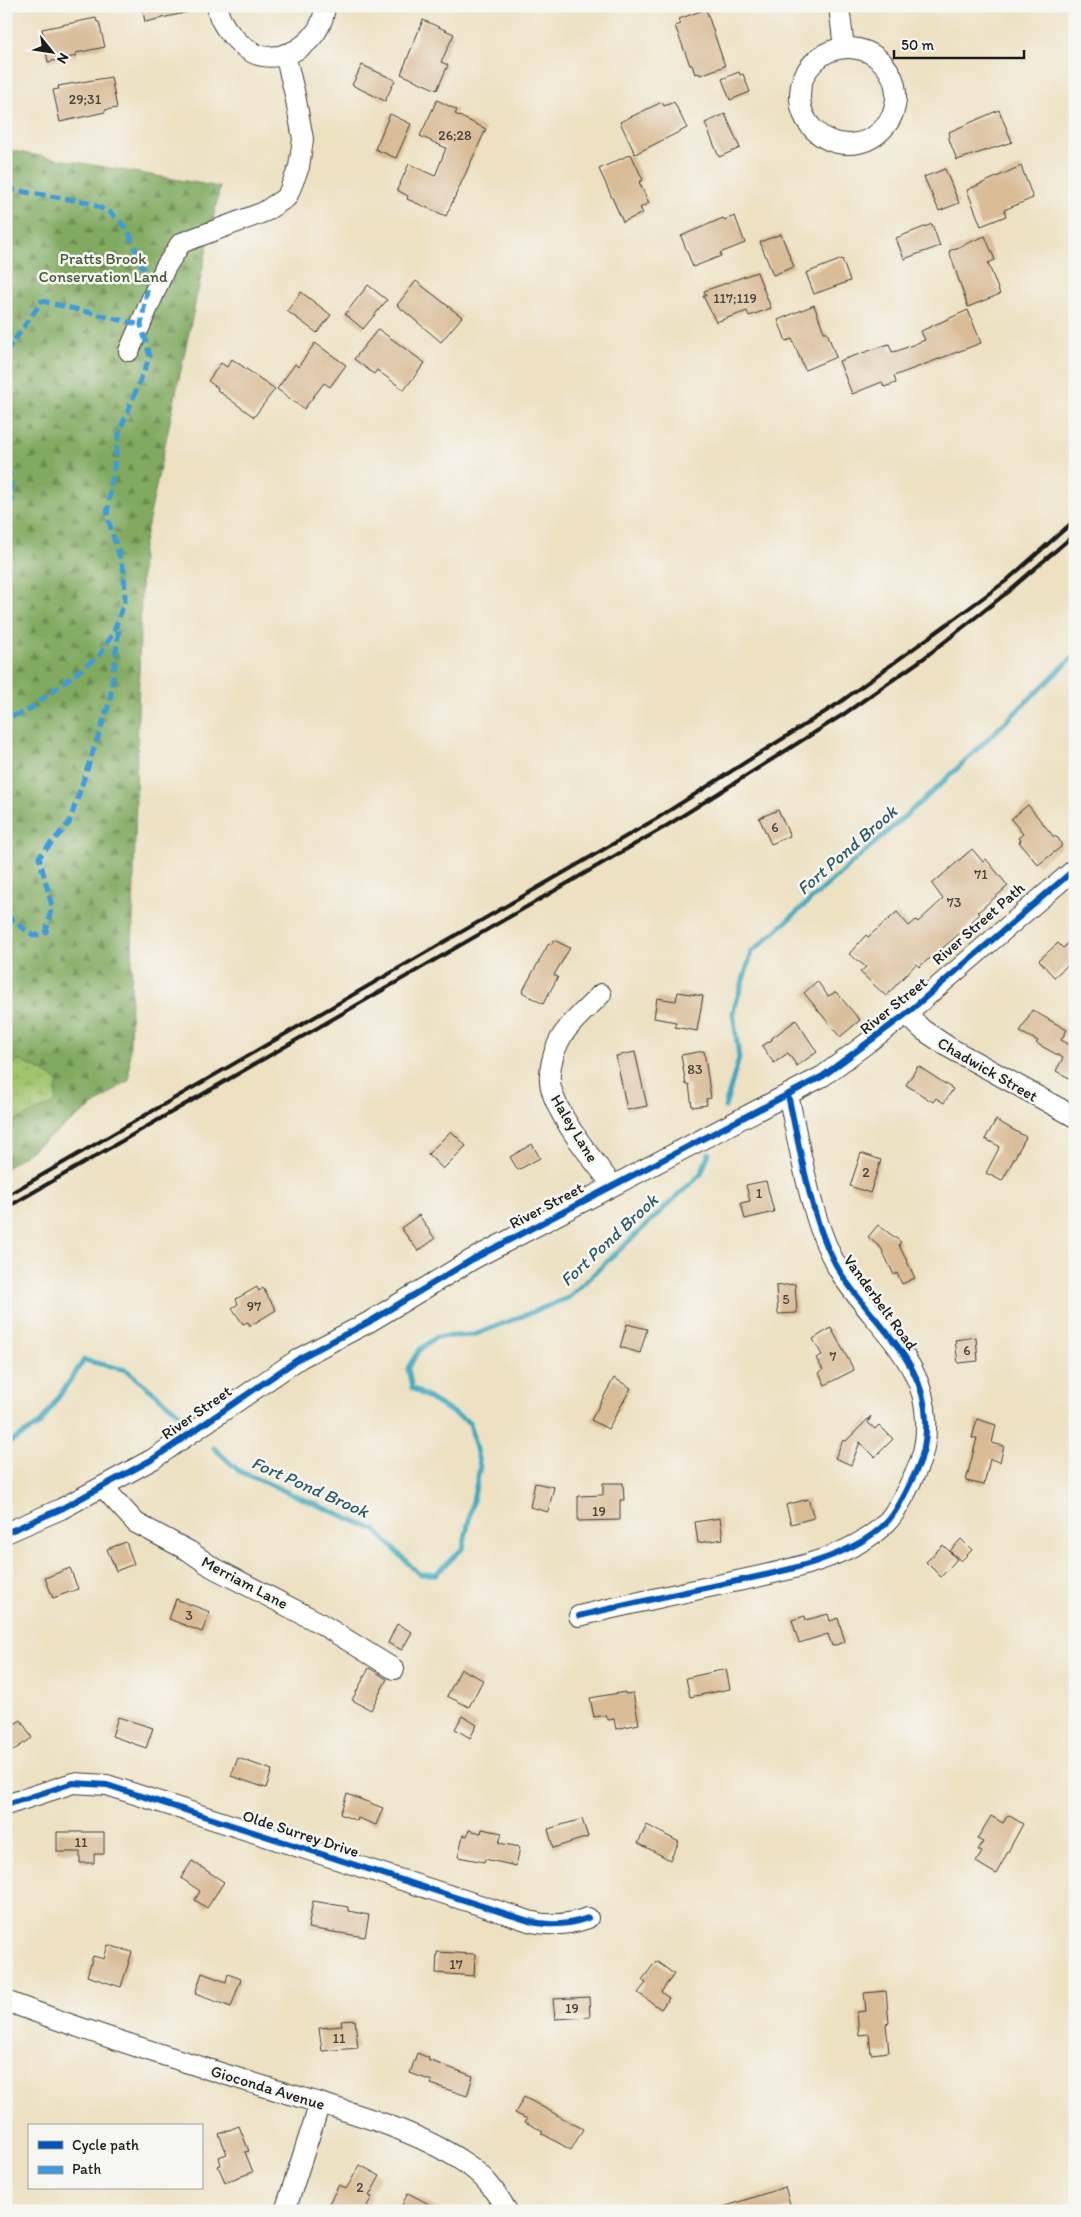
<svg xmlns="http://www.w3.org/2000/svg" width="1081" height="2217" viewBox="0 0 1081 2217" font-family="Itim,sans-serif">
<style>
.forest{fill:url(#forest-firs);stroke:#4e633e}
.wetland{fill:url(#wetland-marsh);stroke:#5f7045}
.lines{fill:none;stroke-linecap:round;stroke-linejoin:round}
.stream{stroke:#3ea9be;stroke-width:5}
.building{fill:#d9bb96}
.street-casing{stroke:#3b3a35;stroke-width:22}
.street{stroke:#fff;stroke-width:20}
.rail{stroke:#1c1c1c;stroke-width:4}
.quiet{stroke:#3c9bdf;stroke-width:5;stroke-dasharray:10 5;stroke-linecap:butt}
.cycleway-casing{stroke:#f6f6f2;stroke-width:9}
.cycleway{stroke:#0057b8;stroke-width:6}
.labels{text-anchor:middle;stroke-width:5;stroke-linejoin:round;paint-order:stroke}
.number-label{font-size:14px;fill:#4b443a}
.park-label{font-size:16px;fill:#4b5739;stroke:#f6f6f2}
.street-label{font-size:16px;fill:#1c1c1c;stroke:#f6f6f2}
.water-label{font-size:18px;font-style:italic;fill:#2b5b65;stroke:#f6f6f2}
</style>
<defs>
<pattern id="forest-firs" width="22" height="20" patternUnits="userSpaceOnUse" patternTransform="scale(1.25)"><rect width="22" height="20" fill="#81aa61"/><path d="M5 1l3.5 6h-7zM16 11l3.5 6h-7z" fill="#698a4f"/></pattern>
<pattern id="wetland-marsh" width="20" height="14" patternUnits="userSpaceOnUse" patternTransform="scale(1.25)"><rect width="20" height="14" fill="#a2c56e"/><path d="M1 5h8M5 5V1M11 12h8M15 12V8" fill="none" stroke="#8ba95f"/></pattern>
</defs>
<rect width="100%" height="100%" fill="#f6f6f2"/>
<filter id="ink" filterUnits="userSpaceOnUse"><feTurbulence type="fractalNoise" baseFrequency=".02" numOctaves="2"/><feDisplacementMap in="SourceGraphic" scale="10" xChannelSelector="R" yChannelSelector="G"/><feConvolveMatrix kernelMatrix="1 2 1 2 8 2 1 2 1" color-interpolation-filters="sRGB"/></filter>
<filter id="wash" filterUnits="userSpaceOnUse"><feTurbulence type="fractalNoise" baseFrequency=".0096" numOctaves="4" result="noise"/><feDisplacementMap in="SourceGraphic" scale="20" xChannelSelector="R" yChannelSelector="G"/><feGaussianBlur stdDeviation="1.12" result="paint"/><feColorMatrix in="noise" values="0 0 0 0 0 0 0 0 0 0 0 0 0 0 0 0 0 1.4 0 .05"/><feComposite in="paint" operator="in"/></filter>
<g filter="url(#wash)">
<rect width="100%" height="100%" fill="#ede1c2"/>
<!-- forest -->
<polygon class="forest" points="6,150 220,187 142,552 129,1080 6,1168"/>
<!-- wetland -->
<polygon class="wetland" points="18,1060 40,1070 58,1081 55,1103 10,1123 6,1122 6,1071"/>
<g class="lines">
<!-- stream -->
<g class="stream">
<polyline points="725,1107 739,1058 733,1012 752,952 940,785 1075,655"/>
<polyline points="6,1445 40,1424 84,1360 126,1370 184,1417"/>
<polyline points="214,1448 239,1471 375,1530 419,1574 436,1574 463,1548 480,1467 470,1423 412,1388 408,1368 419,1350 437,1337 474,1335 568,1298 701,1174 709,1153"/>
</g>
</g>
<g id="blocks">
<!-- building -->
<g class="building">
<polygon points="142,6 187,6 188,12 145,22"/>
<polygon points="706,9 725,66 700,75 699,73 695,74 692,65 690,65 675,26 681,24 679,19"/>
<polygon points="96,18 97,22 99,22 105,47 76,53 76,56 48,62 42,29"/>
<polygon points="423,20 454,34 441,62 448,65 437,90 401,74"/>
<polygon points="362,65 395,80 385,101 352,85"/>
<polygon points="739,72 740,75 743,74 750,92 730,100 722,79"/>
<polygon points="111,77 117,108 105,110 105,112 60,122 53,90 59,89 58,86"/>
<polygon points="437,100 457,110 455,114 486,129 446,216 407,199 408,196 397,190 409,164 435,176 446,148 420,136"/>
<polygon points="662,102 664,106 674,102 687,128 635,154 620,122"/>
<polygon points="999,110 1012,142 957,160 948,137 950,136 949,132"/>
<polygon points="390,114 411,124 396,158 375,149"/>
<polygon points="725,114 740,148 719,157 705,123"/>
<polygon points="631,154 643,180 639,182 649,203 640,208 643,213 623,222 599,169"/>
<polygon points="1021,166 1033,198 1004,210 1006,216 981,226 967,190"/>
<polygon points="945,169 959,203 939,211 924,177"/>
<polygon points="735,216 745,243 720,253 721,256 693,267 681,236 723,218 724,220"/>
<polygon points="932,224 940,246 904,259 896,238"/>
<polygon points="781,234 794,267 773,275 760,242"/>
<polygon points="985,236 995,260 988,263 1000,294 968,307 949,251"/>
<polygon points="842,259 850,281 814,294 806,273"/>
<polygon points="757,272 771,308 749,316 747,311 716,322 703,296 706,296 704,291"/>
<polygon points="416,281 462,317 441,342 397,305"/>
<polygon points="368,285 387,300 363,329 345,314"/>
<polygon points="301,292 331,315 317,333 287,311"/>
<polygon points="814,305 824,332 827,332 836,357 805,370 792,339 786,341 778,320"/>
<polygon points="968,310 981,343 894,376 896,383 884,387 882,382 852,394 839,361 889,344 892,352 897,351 925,340 921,331"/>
<polygon points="378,329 425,363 404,390 377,370 374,374 354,359"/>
<polygon points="315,343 346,365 330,387 324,383 304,409 277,389 295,364 298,367"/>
<polygon points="232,359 275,389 254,417 217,390 218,388 208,381 221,363 227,367"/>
<polygon points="1028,805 1053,836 1058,838 1061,843 1061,847 1038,865 1019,842 1021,841 1018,838 1023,834 1011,819"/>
<polygon points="778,810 790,836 771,844 759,818"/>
<polygon points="972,849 983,862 986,859 1008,886 978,912 980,914 950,942 919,967 916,964 886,996 860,972 866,967 849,954 866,935 868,937 897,912 909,926 916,920 918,922 943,899 932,884"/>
<polygon points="1075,937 1075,959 1054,977 1039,960 1058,943 1063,948"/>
<polygon points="554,940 570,948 554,975 558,977 543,1004 522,992 549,943 552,944"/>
<polygon points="817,981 828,996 836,992 860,1020 840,1037 804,993"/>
<polygon points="678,992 703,996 697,1031 675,1027 676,1022 654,1018 657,998 676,1001"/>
<polygon points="1032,1010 1067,1030 1061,1040 1070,1045 1075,1037 1075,1081 1056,1071 1063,1058 1036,1043 1038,1041 1020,1032"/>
<polygon points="796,1020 817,1052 797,1066 788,1053 774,1063 762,1046 772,1040 772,1038"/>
<polygon points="704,1051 711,1098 706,1099 707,1105 692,1107 689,1084 686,1085 681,1055"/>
<polygon points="635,1052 647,1106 627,1110 616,1056"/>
<polygon points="918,1066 953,1089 944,1103 936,1098 933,1102 906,1085"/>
<polygon points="996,1120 1026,1137 1002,1181 986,1173 998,1150 999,1146 985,1139"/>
<polygon points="451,1131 466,1146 443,1169 428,1154"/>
<polygon points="532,1144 540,1158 518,1170 510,1157"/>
<polygon points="861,1153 881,1160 870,1193 850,1186"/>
<polygon points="766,1181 774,1212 745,1219 741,1203 750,1201 746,1185"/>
<polygon points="419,1215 435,1239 418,1251 401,1228"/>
<polygon points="878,1225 901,1242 899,1245 915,1278 902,1284 897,1273 894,1275 881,1248 868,1237"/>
<polygon points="795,1284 797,1313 778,1314 776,1286"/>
<polygon points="257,1287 259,1291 263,1288 276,1310 250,1326 248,1322 243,1324 232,1308 238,1304 236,1299"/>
<polygon points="627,1324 647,1329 640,1353 620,1347"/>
<polygon points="831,1328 854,1370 825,1385 819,1373 823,1370 816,1358 822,1355 813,1339"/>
<polygon points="976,1337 978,1361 958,1363 955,1340"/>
<polygon points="614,1378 631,1388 608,1429 591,1420"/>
<polygon points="871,1416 868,1423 875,1429 879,1425 893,1439 875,1457 860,1442 851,1465 835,1458 843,1440 846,1441"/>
<polygon points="977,1419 996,1425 992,1443 1004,1446 1000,1462 990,1459 984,1485 966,1481 977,1438 972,1438"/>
<polygon points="535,1483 554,1487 548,1512 530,1507"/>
<polygon points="603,1483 623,1483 624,1500 620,1500 620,1520 578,1521 578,1496 603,1495"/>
<polygon points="808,1499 814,1518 791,1524 786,1505"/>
<polygon points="720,1518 723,1539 698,1543 695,1522"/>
<polygon points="961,1539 972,1550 961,1561 950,1551"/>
<polygon points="126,1542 134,1564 116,1571 107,1549"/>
<polygon points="943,1545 957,1559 941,1577 926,1562"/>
<polygon points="70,1568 78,1589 53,1598 45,1578"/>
<polygon points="176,1599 210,1612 202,1632 169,1619"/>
<polygon points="828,1614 830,1621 838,1618 845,1642 832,1646 828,1634 799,1643 792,1620 805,1616 806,1620"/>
<polygon points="397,1624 412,1632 402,1650 388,1643"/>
<polygon points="369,1668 387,1679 371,1710 352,1700"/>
<polygon points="461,1669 483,1680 469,1707 447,1696"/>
<polygon points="726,1669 730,1689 690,1697 686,1678"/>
<polygon points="625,1692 625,1694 633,1693 639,1724 616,1729 614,1719 608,1720 606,1715 594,1717 590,1698"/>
<polygon points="462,1716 477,1725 470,1738 455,1729"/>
<polygon points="118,1717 153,1728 146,1748 112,1736"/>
<polygon points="21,1720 32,1738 6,1755 6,1729"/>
<polygon points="238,1758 272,1770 266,1788 231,1776"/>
<polygon points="347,1794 383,1808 376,1825 358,1818 357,1821 340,1814"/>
<polygon points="1008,1815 1023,1824 996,1874 976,1862 982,1852 978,1850 983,1842 977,1839 991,1816 1003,1823"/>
<polygon points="582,1819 588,1837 553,1848 548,1829"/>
<polygon points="647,1825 679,1842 670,1860 638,1843"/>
<polygon points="482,1829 502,1833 499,1843 520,1847 516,1866 485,1859 484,1862 458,1857 463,1835 467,1836 469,1830 481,1833"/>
<polygon points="57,1832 104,1832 104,1854 94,1854 94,1863 80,1863 80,1852 57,1852"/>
<polygon points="192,1861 224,1882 207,1908 195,1900 200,1891 181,1878"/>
<polygon points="313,1901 348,1907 348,1911 369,1915 365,1937 308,1928"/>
<polygon points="108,1945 132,1952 121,1987 87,1976 93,1956 104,1959"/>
<polygon points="437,1952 475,1954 474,1976 436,1973"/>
<polygon points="656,1961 674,1974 661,1992 669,1998 661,2009 638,1993 646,1983 642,1980"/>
<polygon points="202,1973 226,1982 228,1974 241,1979 231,2007 195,1994"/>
<polygon points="886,1991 889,2023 886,2024 889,2052 871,2054 869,2034 859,2035 857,2012 866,2011 864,1993"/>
<polygon points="589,1997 590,2017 555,2019 553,1999"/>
<polygon points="355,2020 358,2048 322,2051 319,2028 342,2026 341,2021"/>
<polygon points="417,2053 429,2058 428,2060 473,2076 467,2096 431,2084 432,2081 410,2073"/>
<polygon points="524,2097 583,2129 571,2150 541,2133 543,2131 525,2122 527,2119 515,2113"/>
<polygon points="239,2126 249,2151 245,2152 253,2172 225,2182 218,2166 221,2165 219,2157 227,2154 219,2134"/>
<polygon points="360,2165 380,2176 369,2196 372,2197 364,2211 335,2211 327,2207 339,2185 346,2189"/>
<polygon points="785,2187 791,2207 780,2211 720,2211 720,2208"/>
<polygon points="408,2193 442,2211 399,2211"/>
</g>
</g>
</g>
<g filter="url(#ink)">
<use href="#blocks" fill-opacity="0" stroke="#3b3a35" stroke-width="1"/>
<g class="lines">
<defs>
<g id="street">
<path d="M 218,6 C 216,24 245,53 262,56 C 294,61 323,36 325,6"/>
<polyline points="839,6 844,48"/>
<circle cx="848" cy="96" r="48"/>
<polyline points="129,351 165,268 181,243 264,212 287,197 299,167 303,139 295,95 285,54"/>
<path d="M 601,994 C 590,1006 571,1022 562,1036 C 554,1049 547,1072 551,1088 C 559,1120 593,1159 612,1185"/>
<polyline points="906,1014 923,1030 950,1048 1075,1117"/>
<polyline points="103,1487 136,1523 189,1551 212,1567 318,1622 394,1669"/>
<polyline points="6,1533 61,1509 153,1459 300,1358 369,1322 473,1259 823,1076 906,1014 1075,869"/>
<path d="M 579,1616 C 620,1606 662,1597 704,1588 C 758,1576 845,1564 886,1523 C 898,1511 909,1486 916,1471 C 931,1441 929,1401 913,1371 C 895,1336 863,1308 842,1275 C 811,1227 801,1151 788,1095"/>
<path d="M 6,1805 L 73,1783 L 107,1785 L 529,1921 C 550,1927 568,1925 588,1918"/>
<path d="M 6,2001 C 96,2035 188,2063 279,2091 C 339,2109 414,2128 465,2163 C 484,2175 496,2192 507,2211"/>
<polyline points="285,2211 320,2103"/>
</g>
</defs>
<!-- street casing -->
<use href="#street" class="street-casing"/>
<!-- street -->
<use href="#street" class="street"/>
<!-- rail -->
<g class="rail">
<polyline points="6,1196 656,819 839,703 1006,581 1075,520"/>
<polyline points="6,1208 663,828 844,714 924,658 1004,595 1075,534"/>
</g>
<!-- quiet -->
<g class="quiet">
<polyline points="6,189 87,202 111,213 128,230 146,276 147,291 141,325 150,356 119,433 107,515 124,571 125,600 114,631 100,655 28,710 6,719"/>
<polyline points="6,352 42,301 141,325"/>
<polyline points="6,468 10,474 12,501 6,503"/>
<polyline points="6,915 34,936 46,932 52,906 39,857 69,823 110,701 119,627"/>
</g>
<defs>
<g id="cycleway">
<polyline points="6,1533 61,1509 153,1459 300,1358 369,1322 473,1259 823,1076 906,1014 1075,869"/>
<path d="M 579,1616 C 620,1606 662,1597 704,1588 C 758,1576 845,1564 886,1523 C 898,1511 909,1486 916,1471 C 931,1441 929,1401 913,1371 C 895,1336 863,1308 842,1275 C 811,1227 801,1151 788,1095"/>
<path d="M 6,1805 L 73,1783 L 107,1785 L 529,1921 C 550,1927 568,1925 588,1918"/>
</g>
</defs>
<!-- cycleway casing -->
<use href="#cycleway" class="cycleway-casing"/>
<!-- cycleway -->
<use href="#cycleway" class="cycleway"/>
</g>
</g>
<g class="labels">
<!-- number labels -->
<g class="number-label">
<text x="85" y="104">29;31</text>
<text x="455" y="140">26;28</text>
<text x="735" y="303">117;119</text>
<text x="775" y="832">6</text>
<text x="981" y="879">71</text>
<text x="954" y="907">73</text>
<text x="695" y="1074">83</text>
<text x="866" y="1177">2</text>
<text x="759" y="1198">1</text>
<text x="786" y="1304">5</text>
<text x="254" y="1311">97</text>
<text x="967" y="1355">6</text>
<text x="833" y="1361">7</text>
<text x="599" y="1516">19</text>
<text x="189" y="1620">3</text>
<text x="81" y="1847">11</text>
<text x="456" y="1969">17</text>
<text x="572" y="2013">19</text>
<text x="339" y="2043">11</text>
<text x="360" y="2192">2</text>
</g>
<!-- park labels -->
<g class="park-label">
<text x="103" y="264">Pratts Brook<tspan x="103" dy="18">Conservation Land</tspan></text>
</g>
<!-- street labels -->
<g class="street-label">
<text transform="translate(978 923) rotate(-41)" y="6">River Street Path</text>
<text transform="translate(893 1005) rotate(-39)" y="6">River Street</text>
<text transform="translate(988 1069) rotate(30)" y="6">Chadwick Street</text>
<text transform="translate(575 1128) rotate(59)" y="6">Haley Lane</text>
<text transform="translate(546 1205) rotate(-28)" y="6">River Street</text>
<text transform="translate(881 1302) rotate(54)" y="6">Vanderbelt Road</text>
<text transform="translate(196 1412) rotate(-35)" y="6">River Street</text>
<text transform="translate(245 1582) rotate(28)" y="6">Merriam Lane</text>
<text transform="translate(301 1833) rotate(18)" y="6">Olde Surrey Drive</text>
<text transform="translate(268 2087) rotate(17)" y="6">Gioconda Avenue</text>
</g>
<!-- water labels -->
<g class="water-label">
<text transform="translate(847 850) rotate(-41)" y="6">Fort Pond Brook</text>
<text transform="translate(609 1240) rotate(-43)" y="6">Fort Pond Brook</text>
<text transform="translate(310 1487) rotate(24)" y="6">Fort Pond Brook</text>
</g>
</g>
<!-- margin -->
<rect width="1081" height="2217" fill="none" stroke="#f6f6f2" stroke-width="25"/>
<!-- legend -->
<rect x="28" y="2124" width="175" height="65" fill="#f6f6f2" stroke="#9f9f9c"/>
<rect x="38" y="2141" width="25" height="8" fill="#0057b8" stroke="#9f9f9c"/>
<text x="72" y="2150" font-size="15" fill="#1c1c1c">Cycle path</text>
<rect x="38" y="2166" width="25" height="8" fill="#3c9bdf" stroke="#9f9f9c"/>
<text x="72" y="2174" font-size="15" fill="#1c1c1c">Path</text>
<!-- north arrow -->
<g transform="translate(52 52) rotate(120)" stroke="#f6f6f2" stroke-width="4" paint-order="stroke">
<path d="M0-4L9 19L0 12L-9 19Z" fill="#1c1c1c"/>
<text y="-8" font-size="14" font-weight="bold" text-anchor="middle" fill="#1c1c1c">N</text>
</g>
<!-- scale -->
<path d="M894 50v8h130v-8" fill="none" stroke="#1c1c1c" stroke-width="2.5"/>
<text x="901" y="50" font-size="15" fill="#1c1c1c" stroke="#f6f6f2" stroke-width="4" paint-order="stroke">50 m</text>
</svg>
